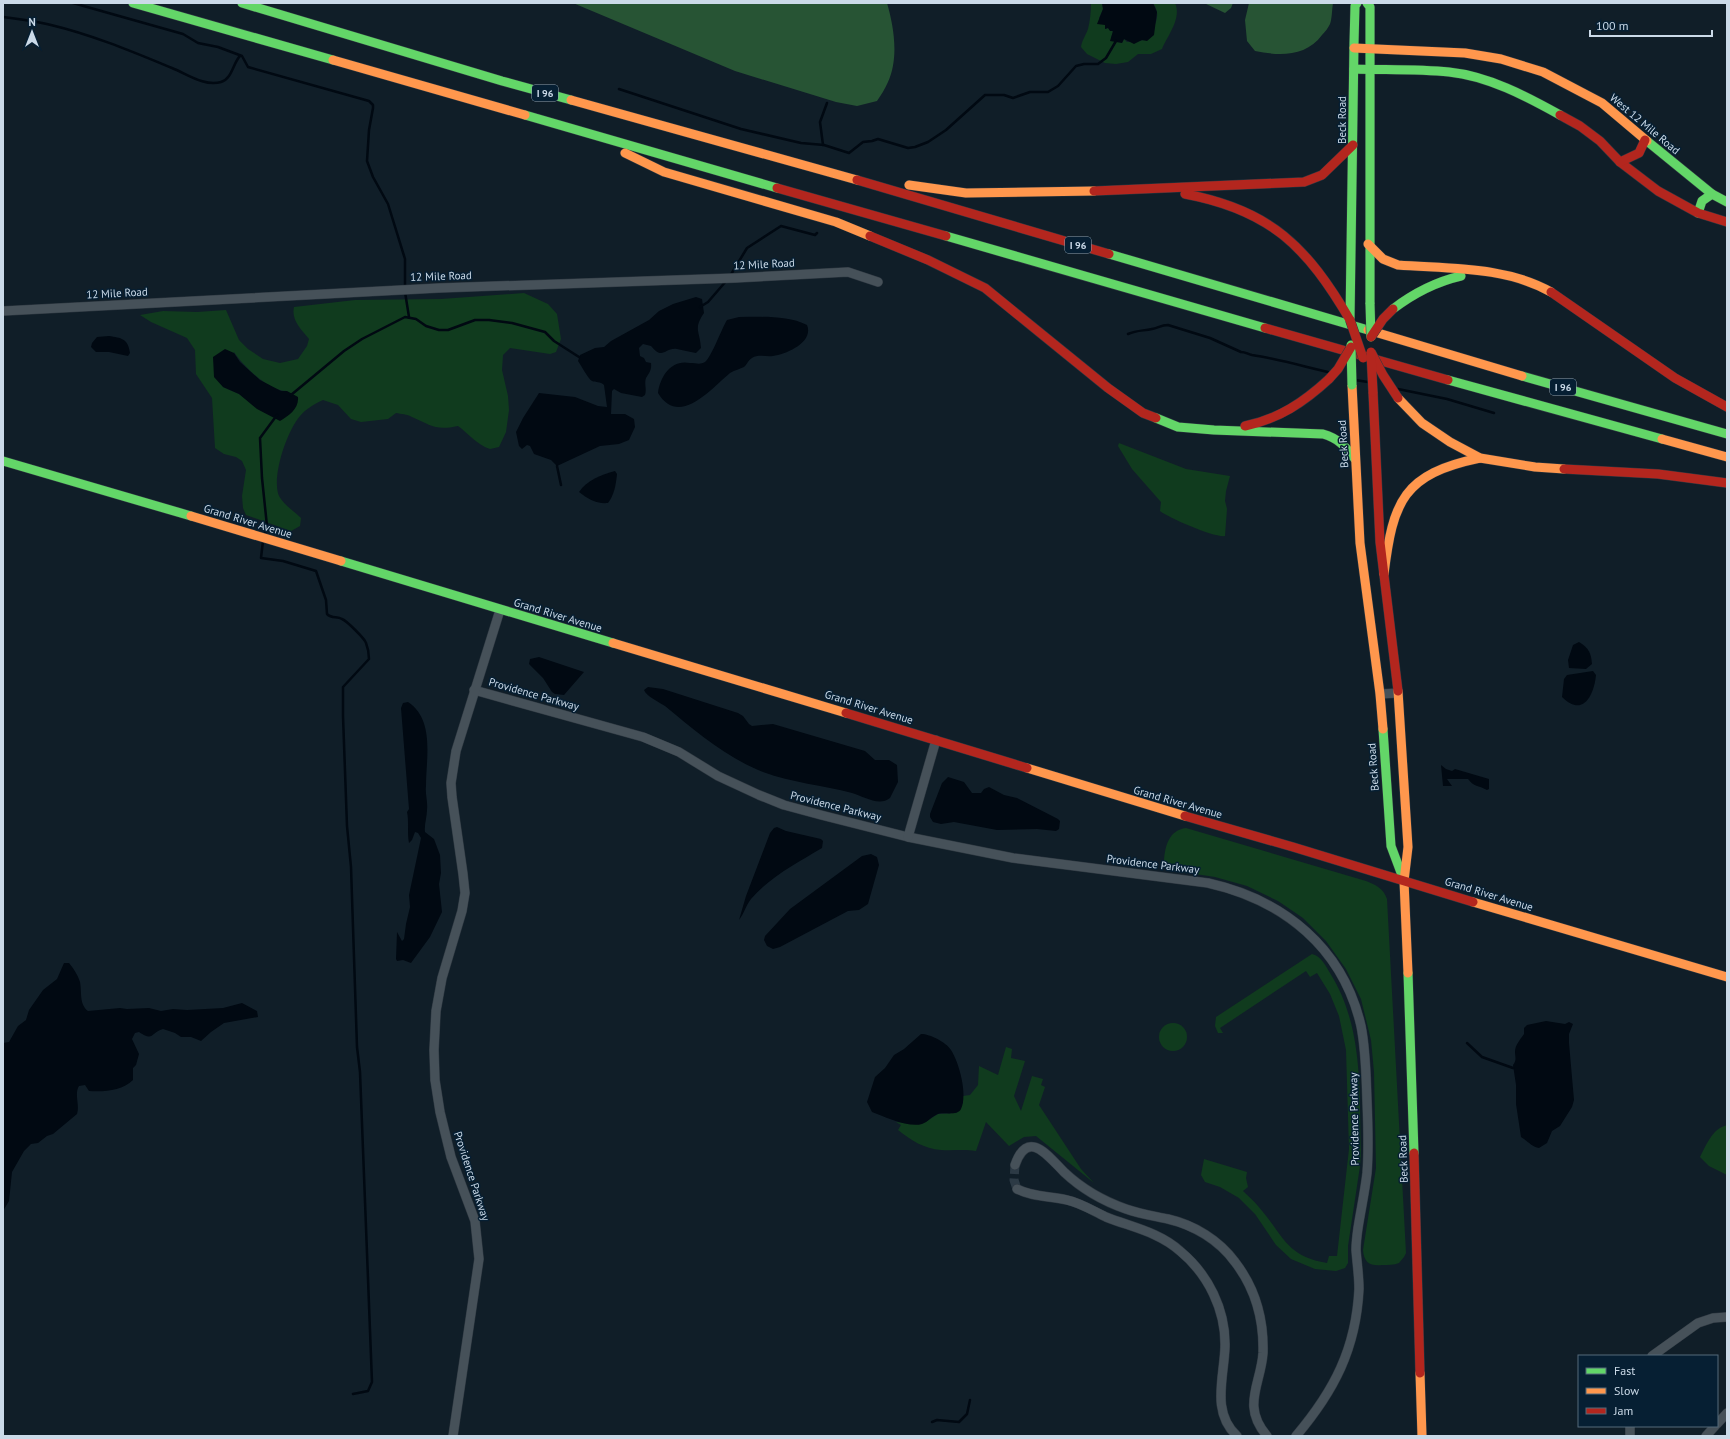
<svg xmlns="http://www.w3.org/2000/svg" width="1730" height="1439" viewBox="0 0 1730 1439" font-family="'PT Sans',sans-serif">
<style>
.green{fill:#103b1e;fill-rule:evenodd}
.forest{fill:#275434}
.water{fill:#010912}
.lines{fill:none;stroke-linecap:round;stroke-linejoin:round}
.stream{stroke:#010912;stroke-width:2.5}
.street-tunnel{stroke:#2c3a45;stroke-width:9;stroke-dasharray:9 4.5;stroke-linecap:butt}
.street-casing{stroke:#2e3841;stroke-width:10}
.fast-casing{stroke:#2e3841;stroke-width:10}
.slow-casing{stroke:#2e3841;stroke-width:10}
.jam-casing{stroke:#2e3841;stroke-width:10}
.street{stroke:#465159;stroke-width:9}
.fast{stroke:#63d668;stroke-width:9}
.slow{stroke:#ff974d;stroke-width:9}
.jam{stroke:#b3261e;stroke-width:9}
.fast-bridge-casing{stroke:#2e3841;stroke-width:10;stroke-linecap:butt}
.jam-bridge-casing{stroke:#2e3841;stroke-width:10;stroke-linecap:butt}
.fast-bridge{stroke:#63d668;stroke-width:9}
.jam-bridge{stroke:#b3261e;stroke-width:9}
.labels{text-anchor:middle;stroke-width:3;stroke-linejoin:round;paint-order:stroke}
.shield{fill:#061f33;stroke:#90a2b2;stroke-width:1}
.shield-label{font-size:10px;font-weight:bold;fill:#cbdae8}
.street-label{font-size:11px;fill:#cbdae8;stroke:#061f33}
</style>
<rect width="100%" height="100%" fill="#101e28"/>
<!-- green -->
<g class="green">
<path d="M 1091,3 L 1102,3 L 1103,9 L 1099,18 L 1106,26 L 1105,29 L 1108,28 L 1113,32 L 1111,38 L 1122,43 L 1124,39 L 1127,42 L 1145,40 C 1153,29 1163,17 1153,3 L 1175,3 C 1182,18 1168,35 1162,49 L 1151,54 L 1138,54 L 1128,62 L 1116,64 L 1105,63 L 1087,54 L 1081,47 C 1082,40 1086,35 1088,29 C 1090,21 1091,12 1091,3 Z"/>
<path d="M 524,293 L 548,304 L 557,314 L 561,339 L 556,352 L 550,354 L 510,348 L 503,355 L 502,370 L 508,396 L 509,410 L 506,432 L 499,447 L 490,449 C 477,445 469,434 458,426 C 435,431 431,425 412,417 C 407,414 401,414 396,413 L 388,419 L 361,422 L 351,419 L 338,405 L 323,400 C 314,404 306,409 300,416 C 287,431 271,477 279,496 C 283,504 295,512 301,518 L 300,526 L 291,531 L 246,515 L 243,508 L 242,496 L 246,470 L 242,461 L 236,457 L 224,454 L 215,448 L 212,398 L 196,374 L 195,350 L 187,338 L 151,322 L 140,315 L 163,311 L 197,312 L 226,310 L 239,340 L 248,349 L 263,359 L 280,363 L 298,359 L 307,346 L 309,339 C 301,329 291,320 294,307 L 355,300 L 441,299 ZM 234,352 C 244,367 269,391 287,391 L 263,411 L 239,394 L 223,387 Z"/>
<path d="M 1119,443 L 1186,469 L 1230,476 L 1226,491 L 1225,501 L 1227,509 L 1225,536 C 1215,538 1169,518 1160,511 L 1161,502 L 1132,469 L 1118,446 Z"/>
<path d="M 1186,828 L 1366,881 C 1376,885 1383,888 1387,899 L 1406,1253 L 1404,1257 L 1399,1263 C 1394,1265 1388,1265 1382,1265 C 1370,1266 1364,1263 1363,1250 L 1376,1168 L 1374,1072 L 1371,1040 L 1361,999 L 1346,969 L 1326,941 L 1303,918 L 1278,901 L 1247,886 L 1215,877 L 1169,870 L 1164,861 C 1165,846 1169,830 1186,828 Z"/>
<path d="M 1312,954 C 1322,957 1325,965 1330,973 C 1364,1027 1359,1092 1361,1153 L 1360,1166 L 1348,1246 L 1348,1263 L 1345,1268 L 1336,1271 L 1315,1269 L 1291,1259 L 1276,1245 L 1255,1214 L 1239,1198 L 1220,1187 L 1205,1182 L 1201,1175 L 1204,1159 L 1247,1172 L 1246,1178 L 1248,1187 L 1243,1191 C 1248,1196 1254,1201 1258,1206 C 1283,1234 1285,1256 1327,1263 L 1329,1256 L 1337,1256 L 1349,1149 L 1346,1050 L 1339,1016 L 1330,994 L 1317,973 L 1310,977 L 1306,971 L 1220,1028 L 1223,1033 L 1218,1033 L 1215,1026 L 1216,1017 Z"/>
<circle cx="1173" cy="1037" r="14"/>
<path d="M 1006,1047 L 1012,1049 L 1011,1058 L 1025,1061 L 1014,1096 L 1021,1111 L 1032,1076 L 1043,1079 L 1041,1085 L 1045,1087 L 1039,1105 L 1081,1169 L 1094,1183 L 1036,1136 L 1024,1137 L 1009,1146 L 986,1122 L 976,1151 C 964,1149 953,1151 941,1150 C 924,1149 911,1140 898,1130 L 901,1125 L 896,1122 L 917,1124 L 927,1121 L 938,1114 L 956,1113 L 963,1103 L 963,1096 L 970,1095 L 978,1085 L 979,1066 L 998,1075 Z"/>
<path d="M 1727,1125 L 1727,1175 L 1709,1166 L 1700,1157 C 1707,1144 1712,1129 1727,1125 Z"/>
</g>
<!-- forest -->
<g class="forest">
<path d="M 573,3 L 887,3 C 894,27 899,58 888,82 C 885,89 881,95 877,101 L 857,106 L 836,102 L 735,71 Z"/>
<polygon points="1204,3 1233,3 1231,8 1225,13"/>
<path d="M 1249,3 L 1333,3 C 1332,9 1332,19 1330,24 C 1328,28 1325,32 1322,35 C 1306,57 1279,56 1255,51 L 1247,41 L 1245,20 Z"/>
</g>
<!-- water -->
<g class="water">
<polygon points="1102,3 1153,3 1157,12 1154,35 1147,41 1142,40 1134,44 1124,39 1122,43 1110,41 1113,31 1110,31 1108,28 1105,29 1105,25 1097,24 1103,9"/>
<path d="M 696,297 L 702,299 L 704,313 C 693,329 700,331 701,348 L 696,353 C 689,352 683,350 677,349 C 665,347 663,361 651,346 L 643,344 L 639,348 L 640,356 L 644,358 L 646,362 L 651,363 C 652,370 649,373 646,378 C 644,383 647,390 645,395 L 642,397 L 621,393 L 614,389 L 612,391 L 611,414 L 625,414 L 634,419 L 635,427 L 629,440 L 619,444 L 600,446 L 557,466 L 551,460 L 534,454 L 530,446 L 527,445 L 522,449 L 519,446 L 516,432 L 523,418 L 539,393 L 575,397 L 598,406 L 607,407 L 604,385 C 600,381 596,383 592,381 C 588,379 581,365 578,361 L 580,355 L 595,348 L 604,347 L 611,341 L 649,320 L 659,311 L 673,304 Z"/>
<path d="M 739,317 C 761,317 787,315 807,325 C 814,342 787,354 773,356 C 766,357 758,354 752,358 C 748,360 747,365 744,367 C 740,369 735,370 730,373 C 712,388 679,428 658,393 C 660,377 671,359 690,363 C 696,363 700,365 705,362 C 712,356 721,330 727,320 Z"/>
<path d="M 109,336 C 121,338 128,338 130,353 L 128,356 L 109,352 L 96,352 L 91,347 L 92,343 L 97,337 Z"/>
<path d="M 225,349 L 234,353 L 240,362 L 260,380 L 281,391 L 287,391 L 298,397 C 299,409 289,415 280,421 L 257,409 L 239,394 L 223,387 L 214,377 L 213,357 Z"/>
<path d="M 615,471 L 617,474 C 616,485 614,495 608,503 C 596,504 588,499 579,492 C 587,480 601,475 615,471 Z"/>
<path d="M 1579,642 C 1589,648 1591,653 1592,664 L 1586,669 L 1569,668 L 1568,660 L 1573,645 Z"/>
<polygon points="539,657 584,672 564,695 555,694 552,692 543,678 529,664 530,659"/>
<path d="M 1593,671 L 1596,675 C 1594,695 1583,718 1562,697 L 1564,679 L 1567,675 Z"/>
<path d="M 648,687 L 663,689 L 738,713 L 743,716 L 749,724 L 752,726 L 773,724 L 865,751 L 875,760 L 889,760 L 897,765 L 898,782 L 890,798 C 879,807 863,796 852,793 C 823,785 792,783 763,772 C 727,758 695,731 665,706 C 659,702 646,696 644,690 Z"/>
<path d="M 408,702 C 435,720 426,758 426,786 C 425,794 428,802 427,810 C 427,817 424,825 425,832 L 434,839 L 440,855 L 441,873 L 439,884 L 442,912 L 430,937 L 411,963 L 403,960 L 397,961 L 396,959 L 397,932 L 402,941 L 404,939 L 406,924 L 410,907 L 409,895 L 421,838 L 418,833 L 415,832 L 412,840 L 409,843 C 407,834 409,820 407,812 L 409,809 L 401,708 L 403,703 Z"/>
<path d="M 1441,765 L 1446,769 L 1452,771 L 1455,769 L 1489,779 L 1489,789 L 1487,790 C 1478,785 1474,787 1468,779 L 1447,779 L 1452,786 L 1443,786 Z"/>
<polygon points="948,777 964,782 972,793 981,793 984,789 989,787 1004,795 1017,798 1058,819 1060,821 1059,829 1056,831 1037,829 997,830 954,822 941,824 933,822 930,817 930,814 942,783"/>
<path d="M 777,827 L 786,831 L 821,839 L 823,841 L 822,848 C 797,863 771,876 751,899 C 746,905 744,914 739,920 L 746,896 L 770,833 L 774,828 Z"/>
<polygon points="871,854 877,857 879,865 868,904 859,910 848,911 780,947 773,949 767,946 764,940 765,936 790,909 862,856"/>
<path d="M 64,963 L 69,963 C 73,968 78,975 80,982 C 82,992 79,1004 88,1011 L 120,1008 L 127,1009 L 149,1008 L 161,1011 L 173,1009 L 187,1010 L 223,1008 L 242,1003 L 257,1011 L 258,1017 L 224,1023 L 211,1032 L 201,1041 L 191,1037 L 181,1037 L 175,1033 L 163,1029 C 150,1033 154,1042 139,1032 L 135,1033 L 132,1039 L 139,1054 L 136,1065 L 133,1068 L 133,1080 C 122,1091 104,1092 89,1091 L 85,1085 L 79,1086 C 74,1094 80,1105 77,1114 L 53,1134 L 47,1136 L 38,1143 L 31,1144 L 24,1151 L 12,1172 L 9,1201 L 3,1211 L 3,1043 L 9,1042 L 18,1026 L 26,1020 L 29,1010 L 43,990 L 57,979 Z"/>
<path d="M 1546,1021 L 1565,1024 L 1569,1022 L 1573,1024 L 1569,1034 L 1569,1043 L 1574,1100 L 1572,1107 L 1560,1126 L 1552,1131 L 1547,1143 L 1539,1148 C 1532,1147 1528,1141 1521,1137 L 1516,1104 L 1516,1085 L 1513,1065 C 1517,1060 1515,1057 1515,1052 C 1515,1045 1520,1040 1524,1034 L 1524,1028 L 1527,1025 Z"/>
<path d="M 921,1034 C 930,1034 946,1042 951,1050 C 959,1062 968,1095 961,1109 C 958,1116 945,1112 938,1114 C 932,1116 928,1122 922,1124 C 909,1128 885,1117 872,1112 L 867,1102 L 875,1077 L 885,1068 L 894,1055 L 904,1049 Z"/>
</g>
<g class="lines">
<!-- stream -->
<g class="stream">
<polyline points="73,3 183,34 198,43 218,47 242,56 248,67 369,101 373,105 373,108 369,130 367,161 373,177 388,204 405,259 405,287"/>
<path d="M 3,17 C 19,19 35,21 51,25 C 93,35 133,52 172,68 C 187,74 205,87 221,82 C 232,79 233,63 240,56"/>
<polyline points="619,89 741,129 801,143 824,145 849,153 863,142 872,141 878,139 908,148 915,147 928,142 946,130 985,95 1004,95 1013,98 1030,92 1048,92 1058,86 1076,66 1084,64 1098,64 1106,58 1116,41"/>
<polyline points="823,145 820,122 827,103"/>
<polyline points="730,276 747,248 781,226 815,235 817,233"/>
<polyline points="405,292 409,317"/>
<polyline points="700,307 708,302 727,280"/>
<path d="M 1128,334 C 1137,330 1143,331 1152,329 C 1158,328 1161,325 1168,325 L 1210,338 L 1241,352 C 1246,352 1247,354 1252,355 C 1278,359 1302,366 1328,372"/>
<polyline points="1355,380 1368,382"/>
<polyline points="1398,389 1447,399 1494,413"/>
<polyline points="291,395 344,351 362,339 405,317 416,319 426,326 439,330 448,330 475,320 489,320 512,323 545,332 554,341 579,357"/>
<polyline points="557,466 561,485"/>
<polyline points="265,534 267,526 262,478 260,438 277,415"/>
<path d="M 263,541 L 261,558 L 283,561 L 316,571 L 326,600 L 327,614 C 332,619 337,616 342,619 C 347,621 365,639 366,643 C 368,648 369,654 369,659 L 343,687 L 343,716 L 347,826 L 351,867 L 357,1047 L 360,1072 L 372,1382 L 368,1391 L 353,1394"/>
<polyline points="1467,1043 1482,1057 1513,1068"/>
<polyline points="932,1422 937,1420 959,1422 967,1414 970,1400"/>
</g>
<!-- street-tunnel -->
<polyline class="street-tunnel" points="1015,1165 1014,1180 1017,1189"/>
<defs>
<g id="street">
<polyline points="3,311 439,288 735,278 848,272 878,282"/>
<path d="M 474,690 L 643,737 L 679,752 L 718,776 L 759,795 L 784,805 L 821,815 L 908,837 L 1013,858 L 1208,883 C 1284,900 1343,948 1361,1026 C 1366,1051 1366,1076 1367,1101 C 1368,1125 1369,1149 1367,1173 C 1365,1191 1361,1209 1358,1228 C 1357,1235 1356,1243 1356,1250 C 1357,1263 1359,1276 1359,1289 C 1356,1349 1334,1391 1296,1436"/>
<polyline points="1380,694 1398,693"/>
<polyline points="908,837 936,740"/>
<path d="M 1015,1165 C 1028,1128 1048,1156 1064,1172 C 1082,1189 1103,1201 1126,1209 C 1140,1214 1154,1216 1168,1219 C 1194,1225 1219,1240 1235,1262 C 1255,1288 1264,1319 1263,1353 C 1261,1384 1241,1406 1267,1436"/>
<path d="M 1017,1189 C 1032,1197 1050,1196 1067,1200 C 1081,1203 1093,1211 1106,1217 C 1131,1227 1159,1232 1180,1251 C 1208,1274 1226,1310 1225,1347 C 1224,1378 1211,1412 1237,1436"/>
<polyline points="1652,1356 1698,1323 1713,1318 1727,1317"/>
<polyline points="1717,1424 1727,1413"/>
<polyline points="453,1436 479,1259 475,1221 451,1157 440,1112 435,1080 434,1050 436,1011 442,978 462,911 465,893 463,874 452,797 451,783 456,751 500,610"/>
<polyline points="1630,1436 1630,1426"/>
<polyline points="1706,1436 1715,1426"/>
</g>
<g id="fast">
<polyline points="133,3 333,60"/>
<polyline points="242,3 502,81 571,100"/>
<polyline points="1367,3 1370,7 1370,304"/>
<path d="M 1354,69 C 1385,70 1418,69 1449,72 C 1488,76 1526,96 1560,115"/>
<polyline points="525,115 777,188"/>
<polyline points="1647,141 1712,194 1727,202"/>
<polyline points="1698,213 1702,201 1712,194"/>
<polyline points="946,236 1265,328"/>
<polyline points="1109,254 1368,330"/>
<path d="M 1393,309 C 1414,293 1435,282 1461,276"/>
<polyline points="1350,320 1354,43 1355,6 1357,3"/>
<polyline points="1522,376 1727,434"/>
<polyline points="1448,380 1662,439"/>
<path d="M 1156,418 L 1178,427 L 1214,430 L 1323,434 C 1338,438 1346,447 1355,459"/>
<polyline points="3,461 191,516"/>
<polyline points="341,561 613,643"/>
<polyline points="1383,729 1391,846 1403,878"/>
<polyline points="1408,973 1414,1153"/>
</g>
<g id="slow">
<polyline points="1354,48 1465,53 1501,59 1543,72 1602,103 1647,141"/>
<polyline points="333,60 525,115"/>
<polyline points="571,100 857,180"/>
<polyline points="625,153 664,172 836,222 870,236"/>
<polyline points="909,185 966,193 1094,191"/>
<path d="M 1368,244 L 1383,259 L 1398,265 C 1449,269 1505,266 1551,292"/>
<polyline points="1368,330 1522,376"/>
<polyline points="1352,385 1360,543 1380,694 1383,729"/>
<polyline points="1398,398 1422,423 1450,442 1480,458 1535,467 1564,469"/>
<polyline points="1662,439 1727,457"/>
<polyline points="191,516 341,561"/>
<path d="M 1384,574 C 1393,501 1403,474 1480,458"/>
<polyline points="613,643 846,713"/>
<polyline points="1398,691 1408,847 1404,881 1408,973"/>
<polyline points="1027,768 1185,816"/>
<polyline points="1473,902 1727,977"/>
<polyline points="1420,1373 1422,1436"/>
</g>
<g id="jam">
<polyline points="1560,115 1580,126 1600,141 1620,162 1658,191 1698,213 1727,222"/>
<polyline points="1620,162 1639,153 1645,140"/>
<polyline points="857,180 1109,254"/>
<polyline points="777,188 946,236"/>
<polyline points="1094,191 1304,182 1322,175 1353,145"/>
<path d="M 1185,194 C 1271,210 1307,247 1350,320"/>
<polyline points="870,236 928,260 985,288 1108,388 1143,413 1156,418"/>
<polyline points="1551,292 1675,378 1727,407"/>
<polyline points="1265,328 1448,380"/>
<polyline points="1373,392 1380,542 1398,691"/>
<path d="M 1245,426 C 1279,419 1304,402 1329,379"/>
<polyline points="1564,469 1658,474 1727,483"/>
<polyline points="846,713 1027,768"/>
<polyline points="1185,816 1293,847 1473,902"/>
<polyline points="1414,1153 1420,1373"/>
</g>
</defs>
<!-- street casing -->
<use href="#street" class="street-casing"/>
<!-- fast casing -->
<use href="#fast" class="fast-casing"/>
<!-- slow casing -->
<use href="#slow" class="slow-casing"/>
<!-- jam casing -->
<use href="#jam" class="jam-casing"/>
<!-- street -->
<use href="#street" class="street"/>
<!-- fast -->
<use href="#fast" class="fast"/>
<!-- slow -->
<use href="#slow" class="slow"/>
<!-- jam -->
<use href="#jam" class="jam"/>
<defs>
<g id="fast-bridge">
<polyline points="1370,304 1371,337"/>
<polyline points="1351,345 1352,385"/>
</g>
<g id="jam-bridge">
<polyline points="1350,320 1363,358"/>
<polyline points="1371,337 1383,319 1393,309"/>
<polyline points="1371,352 1383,375 1398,398"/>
<polyline points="1371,354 1373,392"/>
<polyline points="1329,379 1338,369 1351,347"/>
</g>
</defs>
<!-- fast-bridge casing -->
<use href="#fast-bridge" class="fast-bridge-casing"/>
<!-- jam-bridge casing -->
<use href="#jam-bridge" class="jam-bridge-casing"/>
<!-- fast-bridge -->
<use href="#fast-bridge" class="fast-bridge"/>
<!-- jam-bridge -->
<use href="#jam-bridge" class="jam-bridge"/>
</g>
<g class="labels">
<!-- shield labels -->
<g class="shield">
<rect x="532" y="85" width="26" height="16" rx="3"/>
<rect x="1065" y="237" width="26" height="16" rx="3"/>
<rect x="1550" y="379" width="26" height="16" rx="3"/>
</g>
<g class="shield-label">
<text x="545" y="97">I 96</text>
<text x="1078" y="249">I 96</text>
<text x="1563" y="391">I 96</text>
</g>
<!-- street labels -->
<g class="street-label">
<text transform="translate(1342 120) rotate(-90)" y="4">Beck Road</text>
<text transform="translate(1645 124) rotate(40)" y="4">West 12 Mile Road</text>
<text transform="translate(764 264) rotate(-3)" y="4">12 Mile Road</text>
<text transform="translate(441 276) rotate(-2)" y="4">12 Mile Road</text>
<text transform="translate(117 293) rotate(-3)" y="4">12 Mile Road</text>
<text transform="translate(1343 444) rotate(-93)" y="4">Beck Road</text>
<text transform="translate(248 521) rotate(17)" y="4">Grand River Avenue</text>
<text transform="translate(558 615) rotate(17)" y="4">Grand River Avenue</text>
<text transform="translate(534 694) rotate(16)" y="4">Providence Parkway</text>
<text transform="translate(869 707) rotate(17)" y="4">Grand River Avenue</text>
<text transform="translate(1373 767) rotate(-94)" y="4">Beck Road</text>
<text transform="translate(1178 802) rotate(16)" y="4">Grand River Avenue</text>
<text transform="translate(836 806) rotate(14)" y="4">Providence Parkway</text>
<text transform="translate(1153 864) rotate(7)" y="4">Providence Parkway</text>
<text transform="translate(1489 894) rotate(17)" y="4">Grand River Avenue</text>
<text transform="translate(1354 1119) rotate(-91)" y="4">Providence Parkway</text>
<text transform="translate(1403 1159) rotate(-92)" y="4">Beck Road</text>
<text transform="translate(472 1176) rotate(72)" y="4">Providence Parkway</text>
</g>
</g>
<!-- border -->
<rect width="1730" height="1439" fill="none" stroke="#cbdae8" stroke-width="8"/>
<!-- legend -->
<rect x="1578" y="1355" width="140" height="72" fill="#061f33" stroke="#556a7b"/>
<rect x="1586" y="1368" width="20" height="6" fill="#63d668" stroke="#556a7b"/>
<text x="1614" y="1375" font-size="12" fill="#cbdae8">Fast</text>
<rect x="1586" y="1388" width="20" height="6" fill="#ff974d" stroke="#556a7b"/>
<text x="1614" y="1395" font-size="12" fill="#cbdae8">Slow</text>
<rect x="1586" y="1408" width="20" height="6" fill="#b3261e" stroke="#556a7b"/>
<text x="1614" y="1415" font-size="12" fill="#cbdae8">Jam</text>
<!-- north arrow -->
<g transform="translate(32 32)" stroke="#061f33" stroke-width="3" paint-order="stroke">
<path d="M0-3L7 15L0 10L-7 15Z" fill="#cbdae8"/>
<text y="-6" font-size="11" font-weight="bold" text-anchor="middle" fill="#cbdae8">N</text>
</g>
<!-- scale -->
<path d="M1590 30v6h122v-6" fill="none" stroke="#cbdae8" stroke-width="2"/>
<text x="1596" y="30" font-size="12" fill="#cbdae8" stroke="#061f33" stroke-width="3" paint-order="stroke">100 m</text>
</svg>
